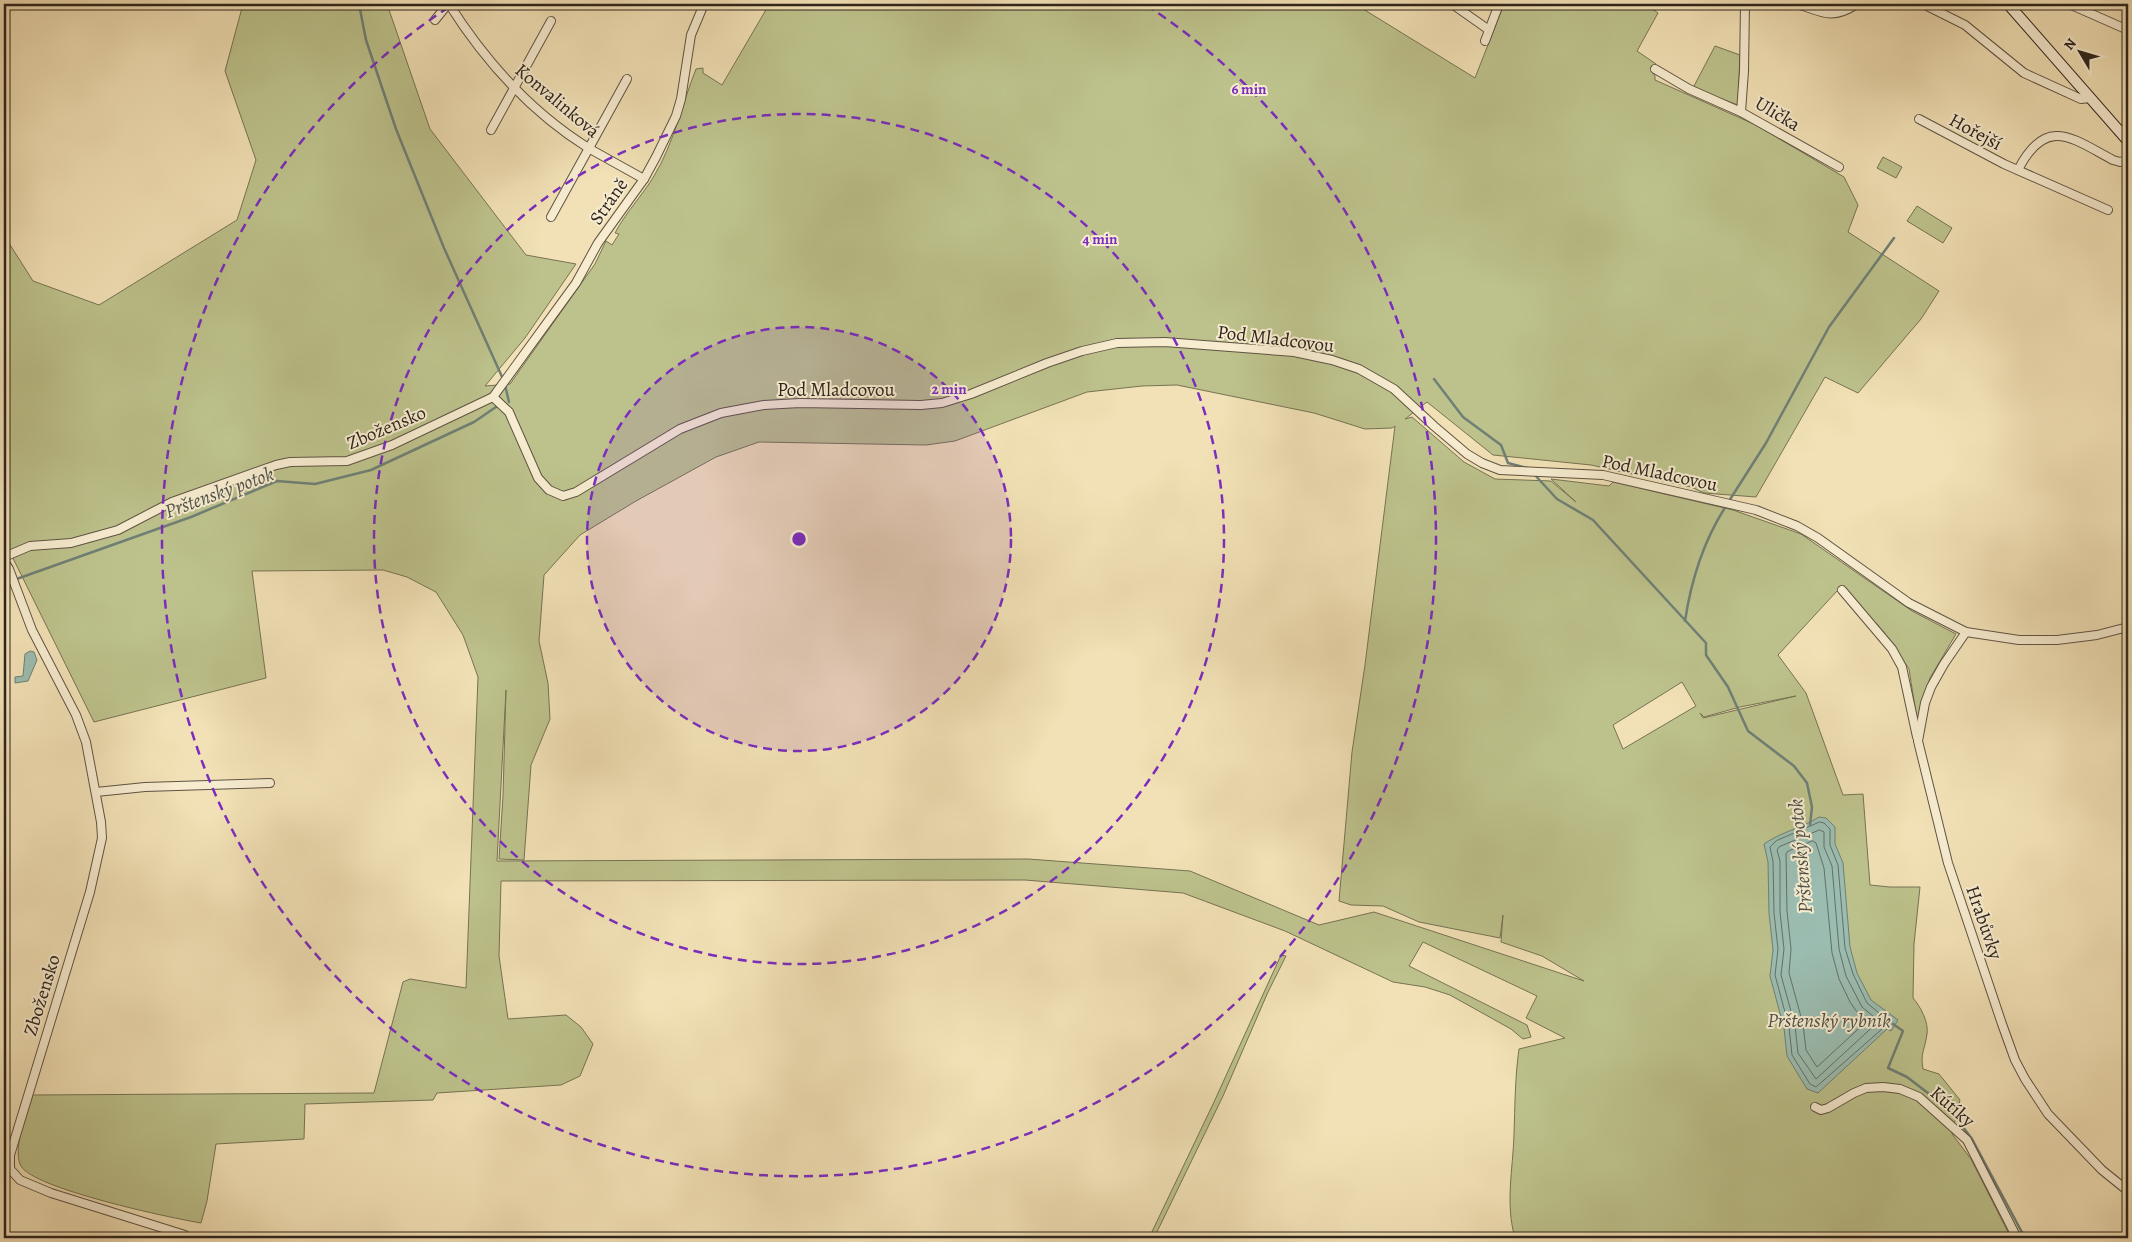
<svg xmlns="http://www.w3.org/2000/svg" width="2132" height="1242" viewBox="0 0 2132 1242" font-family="Alegreya,serif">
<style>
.green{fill:#bdc28c;stroke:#767354;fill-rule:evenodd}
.water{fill:#9bbdb1;stroke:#6f8076}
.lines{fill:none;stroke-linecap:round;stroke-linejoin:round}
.shore{stroke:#647067;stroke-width:1}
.stream{stroke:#6f8076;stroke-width:2.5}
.street-casing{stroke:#5f5343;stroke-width:10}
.secondary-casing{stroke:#2e241d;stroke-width:12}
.street{stroke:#f7ecd0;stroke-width:8}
.secondary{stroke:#f7ecd0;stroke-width:10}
.ring{fill:none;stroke:#7b2cbf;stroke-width:2.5;stroke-dasharray:9 6}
.labels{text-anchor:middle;stroke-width:4;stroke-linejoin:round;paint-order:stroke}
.street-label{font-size:19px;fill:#2e241d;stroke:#f7ecd0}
.water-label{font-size:20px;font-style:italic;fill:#4f5249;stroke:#f7ecd0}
.centre{fill:#7b2cbf;stroke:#f7ecd0;stroke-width:2.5}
.ring-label{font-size:15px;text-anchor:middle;font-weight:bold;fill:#7b2cbf;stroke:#f7ecd0;stroke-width:4;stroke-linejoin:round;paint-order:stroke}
</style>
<rect width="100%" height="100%" fill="#f2e1b6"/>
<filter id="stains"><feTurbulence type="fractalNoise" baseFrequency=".004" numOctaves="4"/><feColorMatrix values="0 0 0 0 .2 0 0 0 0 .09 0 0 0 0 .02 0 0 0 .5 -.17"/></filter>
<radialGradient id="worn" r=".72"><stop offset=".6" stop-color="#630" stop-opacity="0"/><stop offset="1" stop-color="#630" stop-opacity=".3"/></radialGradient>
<!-- green -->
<g class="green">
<path d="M 243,4 L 387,4 L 430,129 L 526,255 L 576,264 L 525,338 L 485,386 L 510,384 L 595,264 L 606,241 L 612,245 L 619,234 L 615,233 C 626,212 642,196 654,176 C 674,143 682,104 696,69 L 703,68 L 703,73 L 722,85 L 767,8 L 772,4 L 1355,4 L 1475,78 L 1504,4 L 1645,4 L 1658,13 L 1637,51 L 1656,64 L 1651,70 L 1655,76 L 1655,80 L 1756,125 L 1844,177 L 1858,205 L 1848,232 L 1939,291 L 1921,319 L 1858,393 L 1825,377 L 1756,497 L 1704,493 L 1691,487 L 1591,465 L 1493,455 L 1427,402 L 1405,419 L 1412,417 L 1464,462 L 1495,479 L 1551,481 L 1576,502 L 1551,479 L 1609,486 L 1613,482 L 1733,510 L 1801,534 L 1912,611 L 1956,634 L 1930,678 L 1917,720 L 1909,669 L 1883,631 L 1844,589 L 1837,591 L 1778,655 L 1806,693 L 1843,795 L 1863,794 L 1870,885 L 1890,887 L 1920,887 L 1914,944 L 1913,998 C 1920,1006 1929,1022 1927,1034 C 1925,1049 1920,1054 1923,1069 L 1939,1074 L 1960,1100 L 1952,1134 L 1971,1159 L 2011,1238 L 1515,1238 C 1505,1203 1513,1170 1514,1134 C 1515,1105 1515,1077 1519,1049 L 1565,1038 L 1526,1018 L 1537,996 L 1423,942 L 1409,966 L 1527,1025 L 1531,1037 L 1523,1039 L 1511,1029 L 1450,995 L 1425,987 L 1393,982 L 1285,931 L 1183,893 L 1025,880 L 501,881 L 499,956 L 508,1019 L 566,1015 L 581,1027 L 593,1044 L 580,1076 L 561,1085 L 437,1093 L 433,1100 L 305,1104 L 304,1139 L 216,1144 L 207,1201 L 201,1223 C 171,1218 34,1189 21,1166 C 12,1151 27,1112 31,1095 L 374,1093 L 403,982 L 410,979 L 466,988 L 478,677 L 463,635 L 436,592 L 407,577 L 383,570 L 252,571 L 266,678 L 94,722 L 4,540 L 4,239 L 7,240 L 33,281 L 99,305 L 237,220 L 256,160 L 225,71 ZM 1177,385 L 1314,413 L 1365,429 L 1392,428 L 1395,426 L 1365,665 L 1352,752 L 1339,901 L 1351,905 L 1383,906 L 1419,922 L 1500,938 L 1503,915 L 1501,942 L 1542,956 L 1584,981 L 1374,912 L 1319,925 L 1190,871 L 1028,859 L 497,861 L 506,690 L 503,796 L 499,859 L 524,860 L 531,765 L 550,719 L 548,683 L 539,641 L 544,575 L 580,535 L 636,501 L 716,457 L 759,442 L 926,445 L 955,441 L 1087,392 L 1142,386 ZM 1682,682 L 1696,706 L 1623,749 L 1613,725 ZM 1796,696 L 1703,718 L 1700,713 L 1704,717 L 1740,707 Z"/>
<polygon points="1715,46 1740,55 1738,105 1693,88"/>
<polygon points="1883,157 1902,167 1896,178 1877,168"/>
<polygon points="1917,206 1952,228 1943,243 1907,221"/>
<polygon points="1281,955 1286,956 1268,992 1223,1096 1154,1238 1149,1238 1214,1102"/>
</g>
<!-- water -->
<g class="water">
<polygon points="30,651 34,652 37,660 28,681 15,683 15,677 23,676 25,654"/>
<path d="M 1819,817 L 1826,818 L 1835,827 L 1835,844 L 1843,863 L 1850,947 L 1857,973 L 1871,1000 L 1898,1020 L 1891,1031 L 1887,1029 L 1818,1093 L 1807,1089 L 1787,1056 L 1784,1028 L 1770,976 L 1773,950 L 1769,913 L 1768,862 L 1764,844 C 1781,832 1802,828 1819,817 Z"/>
</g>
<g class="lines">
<!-- shore -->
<g class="shore">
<polygon points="1820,822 1824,823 1830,829 1830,845 1838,865 1845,948 1853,974 1867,1003 1890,1022 1816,1087 1810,1084 1792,1055 1789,1027 1775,975 1778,949 1774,913 1773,861 1770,847 1776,841"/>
<polygon points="1820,830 1824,832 1824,847 1832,866 1839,949 1846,976 1862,1007 1879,1021 1816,1079 1798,1053 1795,1026 1781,975 1784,949 1780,912 1780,861 1777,850 1779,847"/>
<polygon points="1813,841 1816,843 1824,868 1832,953 1839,979 1850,1002 1857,1012 1867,1021 1817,1067 1806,1050 1803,1024 1789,973 1791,949 1787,911 1786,854 1787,852"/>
</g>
<!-- stream -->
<g class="stream">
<polyline points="359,4 366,40 396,129 444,248 503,379"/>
<polyline points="1434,379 1463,417 1501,445 1508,463 1527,468"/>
<polyline points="505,385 509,402"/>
<polyline points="1533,473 1557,499 1593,520 1706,643 1706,655 1728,687 1748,731 1794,766 1807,783 1812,807 1810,825"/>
<polyline points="1729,501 1766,443 1829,327 1894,238"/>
<polyline points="4,581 11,581 191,517 277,481 315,484 371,470 474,422 496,407"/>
<path d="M 1685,621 C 1691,581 1704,540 1726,506"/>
<polyline points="1893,1024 1903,1031 1888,1068 1907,1077 1950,1110 1972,1139 2025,1238"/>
</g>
<defs>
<g id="street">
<path d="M 449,4 C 485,61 532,113 590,149 C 608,159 626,169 644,179"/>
<polyline points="1452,4 1489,30"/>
<polyline points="1745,4 1744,71 1741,112 1839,167"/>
<polyline points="1923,4 1965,25 2024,73 2081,99 2090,98"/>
<polyline points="2069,4 2128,30"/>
<path d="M 1801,5 C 1825,14 1834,19 1857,4"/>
<polyline points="435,20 448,4"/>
<polyline points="1485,41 1499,4"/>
<polyline points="1655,69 1689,89 1741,112"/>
<polyline points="1919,119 2004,164 2108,210"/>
<polyline points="491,130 551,21"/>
<path d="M 2018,170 C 2046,115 2072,138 2113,160 L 2120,162 L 2128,160"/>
<polyline points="551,217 627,79"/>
<polyline points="493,397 509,412 538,478 549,490 563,496 576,492 680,429 721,413 764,405 800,403 921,405 942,403 971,394 1047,363 1082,351 1117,343 1165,342 1294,352 1332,360 1359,369 1394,389 1434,426 1467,454 1482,463 1500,470 1603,475 1756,510 1797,526 1818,538 1909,603 1966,632 2019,640 2057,640 2097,635 2128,627"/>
<polyline points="4,557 30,546 71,543 118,530 172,502 276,465 290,462 347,461 392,445 493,397 576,283 598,243 644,179 656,157 676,116 681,99 691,35 704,4"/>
<polyline points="4,561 9,569 32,630 76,715 86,742 101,822 102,838 90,892 10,1155 10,1169 20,1180 51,1193 185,1235"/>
<polyline points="1842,590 1892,649 1902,667 1917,737"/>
<polyline points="1966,632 1944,664 1931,687 1925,703 1918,741 1948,863 2002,1024 2015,1060 2025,1079 2048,1114 2102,1170 2128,1191"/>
<polyline points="96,792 145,787 270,783"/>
<polyline points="1815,1107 1821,1110 1828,1108 1854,1093 1866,1088 1883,1087 1900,1089 1919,1097 1967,1140 2017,1238"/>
</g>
<polyline id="secondary" points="2008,4 2128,141"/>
</defs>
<!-- street casing -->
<use href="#street" class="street-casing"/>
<!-- secondary casing -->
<use href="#secondary" class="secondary-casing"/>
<!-- street -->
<use href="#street" class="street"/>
<!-- secondary -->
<use href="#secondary" class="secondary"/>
</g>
<!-- distance rings -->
<circle cx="799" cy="539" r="212" fill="#7b2cbf" fill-opacity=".12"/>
<g class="ring">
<circle cx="799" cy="539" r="212"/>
<circle cx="799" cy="539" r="425"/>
<path d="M1146 5A637 637 0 1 1 452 5"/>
</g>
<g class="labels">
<!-- street labels -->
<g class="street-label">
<text transform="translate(558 100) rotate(40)" y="7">Konvalinková</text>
<text transform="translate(1778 113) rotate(31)" y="7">Ulička</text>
<text transform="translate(1976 131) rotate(28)" y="7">Hořejší</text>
<text transform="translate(608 201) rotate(-55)" y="7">Stráně</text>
<text transform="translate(1276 338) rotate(7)" y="7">Pod Mladcovou</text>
<text x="836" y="396">Pod Mladcovou</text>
<text transform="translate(386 427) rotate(-23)" y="7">Zbožensko</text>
<text transform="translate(1660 472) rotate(12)" y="7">Pod Mladcovou</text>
<text transform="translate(1985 922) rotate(71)" y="7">Hrabůvky</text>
<text transform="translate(41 995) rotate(-73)" y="7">Zbožensko</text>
<text transform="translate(1953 1106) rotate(41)" y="7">Kútíky</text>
</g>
<!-- water labels -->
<g class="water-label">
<text transform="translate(219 492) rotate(-20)" y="7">Prštenský potok</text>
<text transform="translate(1800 856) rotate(-95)" y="7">Prštenský potok</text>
<text x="1829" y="1027">Prštenský rybník</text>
</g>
</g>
<circle cx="799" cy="539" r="8" class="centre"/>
<g class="ring-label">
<text x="1249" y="94">6 min</text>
<text x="1100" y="244">4 min</text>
<text x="949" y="394">2 min</text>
</g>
<!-- margin -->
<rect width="2132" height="1242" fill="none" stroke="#f2e1b6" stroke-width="20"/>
<rect x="5" y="5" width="2122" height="1232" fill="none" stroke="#2e241d" stroke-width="2.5"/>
<rect x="10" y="10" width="2112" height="1222" fill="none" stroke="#2e241d"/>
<!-- north arrow -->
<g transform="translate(2080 52) rotate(308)" stroke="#f7ecd0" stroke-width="4" paint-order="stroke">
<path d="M0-4L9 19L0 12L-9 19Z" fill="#2e241d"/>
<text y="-8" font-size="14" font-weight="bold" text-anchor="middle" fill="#2e241d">N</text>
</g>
<rect width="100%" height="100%" filter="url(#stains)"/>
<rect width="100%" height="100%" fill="url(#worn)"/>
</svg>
